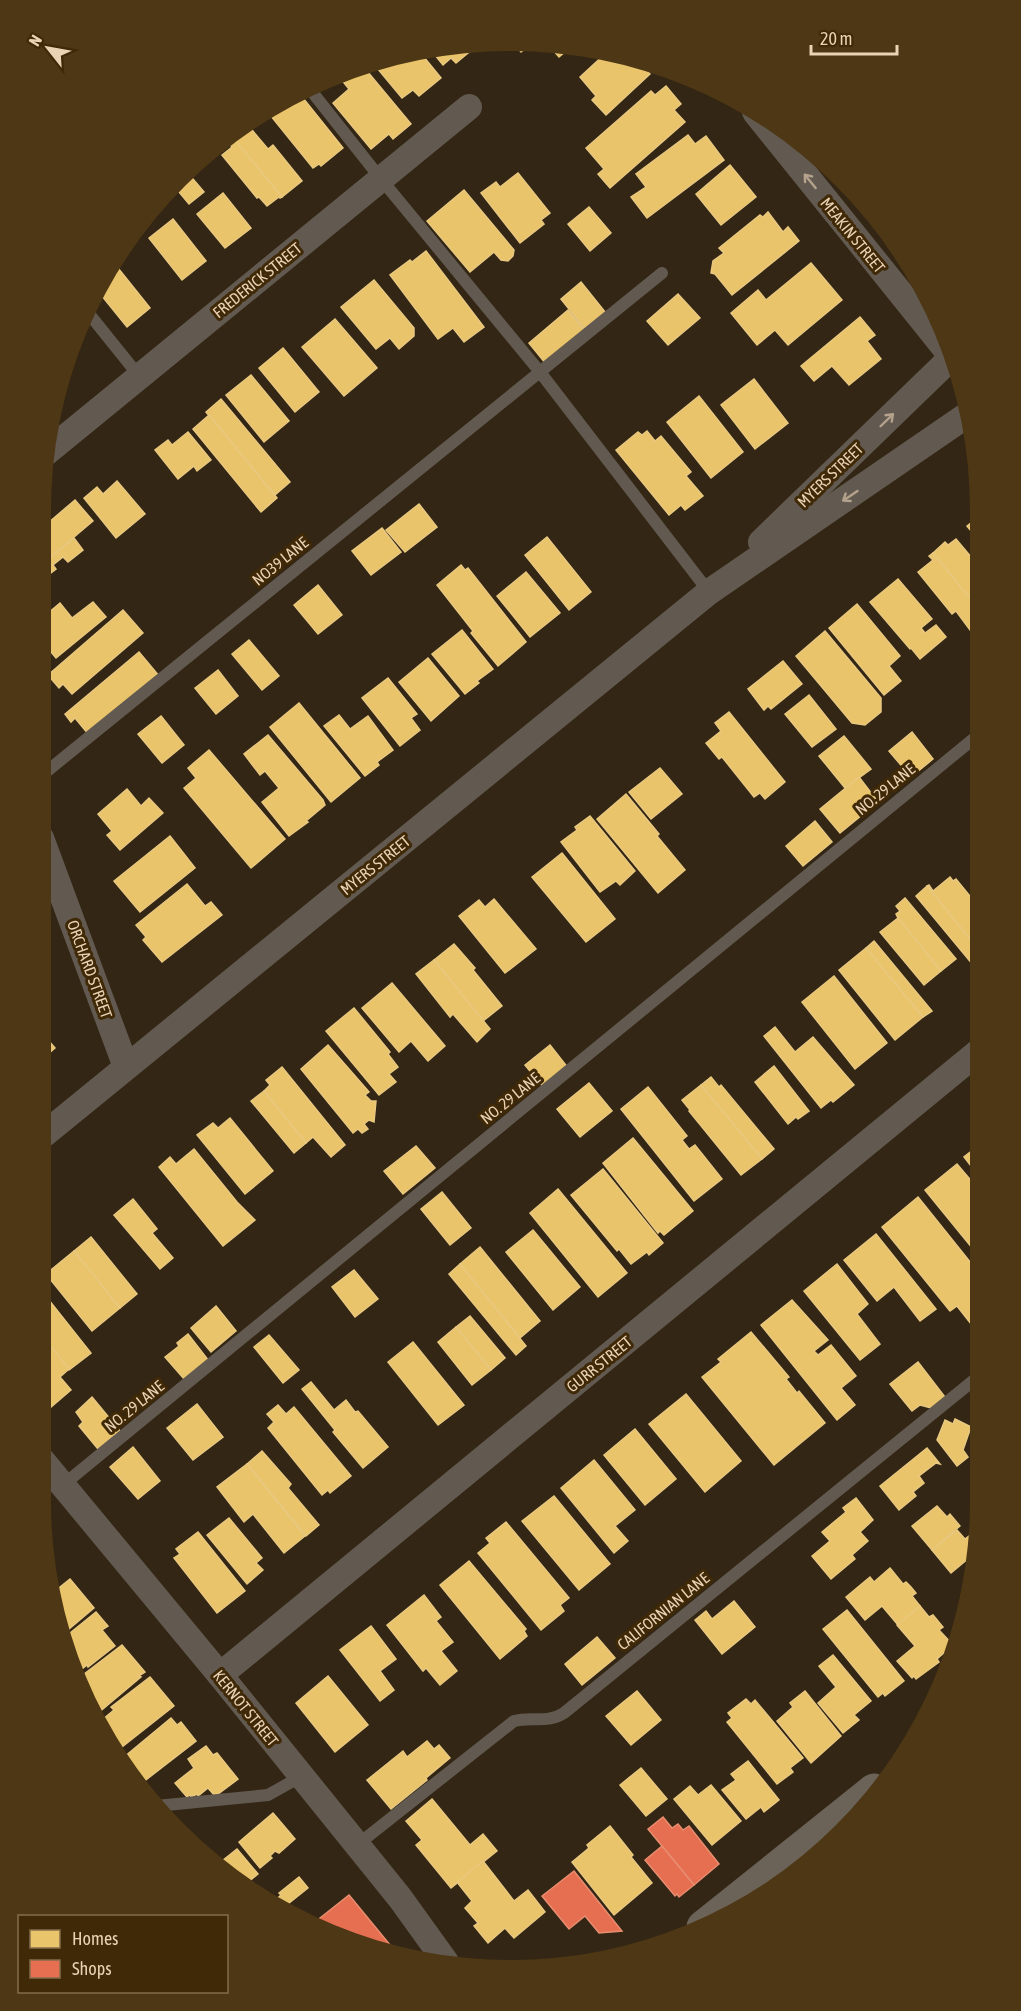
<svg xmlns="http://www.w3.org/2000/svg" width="1021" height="2011" viewBox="0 0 1021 2011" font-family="'Asap Condensed',sans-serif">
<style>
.homes{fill:#e9c46a;stroke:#e9c880;stroke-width:1.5}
.shops{fill:#e76f51;stroke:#e88d6f;stroke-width:1.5}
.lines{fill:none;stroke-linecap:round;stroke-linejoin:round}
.lane{stroke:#625a50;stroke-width:12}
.street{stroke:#625a50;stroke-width:26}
.secondary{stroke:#6c6358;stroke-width:33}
.oneway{stroke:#b4a28c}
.labels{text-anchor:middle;stroke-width:6;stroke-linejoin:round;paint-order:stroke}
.street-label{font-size:16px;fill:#ead2b4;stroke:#402907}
</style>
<rect width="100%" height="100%" fill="#332614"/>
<!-- homes -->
<g class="homes">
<polygon points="513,42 534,42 521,52"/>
<polygon points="547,43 571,47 559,57"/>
<polygon points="479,44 456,63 451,58 443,65 430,49 449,45"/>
<polygon points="419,51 441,78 419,96 413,90 402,98 372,62"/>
<polygon points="607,52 632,56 642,60 640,63 650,74 606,115 592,100 596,96 580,77"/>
<polygon points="362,65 411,124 393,139 389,134 371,149 333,103 349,89 341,79 356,67"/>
<polygon points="666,86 681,104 674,110 685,122 610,188 598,174 604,169 586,148 651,91 655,95"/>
<polygon points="299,93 343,148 321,166 319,164 313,168 266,110 275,104"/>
<polygon points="247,124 268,149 273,145 302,181 282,197 231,135"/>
<polygon points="231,135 282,197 280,198 279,197 267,206 259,197 257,198 222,155 232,147 225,139"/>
<polygon points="688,135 695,144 706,136 724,160 647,218 631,197 646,187 636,174"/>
<polygon points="730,165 756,197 721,225 696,194"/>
<polygon points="187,172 204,192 189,204 174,186"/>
<polygon points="518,173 550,213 541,220 544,224 520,243 481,193 496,182 500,187"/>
<polygon points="464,190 514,250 513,256 508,261 501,260 494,252 470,272 427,221"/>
<polygon points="223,193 251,228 225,248 197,214"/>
<polygon points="589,207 611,233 590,251 568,224"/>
<polygon points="768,212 783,232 788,227 799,241 732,295 715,274 711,273 713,261 724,253 719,248 760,215 763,217"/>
<polygon points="173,219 206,261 182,280 149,238"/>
<polygon points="426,251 484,327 464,342 453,328 438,339 390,275 410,260 412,262"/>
<polygon points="114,263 150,308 127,327 97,290"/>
<polygon points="811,263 842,300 788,345 775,330 757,345 731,313 758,290 766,300"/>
<polygon points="374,280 414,328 414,336 399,349 390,338 376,349 341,307"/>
<polygon points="581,282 605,312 585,329 561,299"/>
<polygon points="678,294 700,318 668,345 647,321"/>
<polygon points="568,310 585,331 546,364 529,343"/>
<polygon points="860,317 875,335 867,341 881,359 849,385 832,366 814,381 801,366"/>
<polygon points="335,319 377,368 344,396 302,347"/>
<polygon points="283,348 319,392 295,412 259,368"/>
<polygon points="251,375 289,421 264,442 226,395"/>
<polygon points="754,379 788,423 755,449 721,405"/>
<polygon points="699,396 743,452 711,478 667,422"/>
<polygon points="221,399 290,482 275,495 206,412"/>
<polygon points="209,415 277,498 261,512 193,429"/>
<polygon points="647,431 655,441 661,436 691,472 686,476 703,496 685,510 681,505 669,515 616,450 638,432 642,435"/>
<polygon points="188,432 211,460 197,471 194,466 178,479 155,450 168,440 172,445"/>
<polygon points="117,481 145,514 116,538 84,498 97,487 103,494"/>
<polygon points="75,500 93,521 41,565 41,515 48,523"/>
<polygon points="419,504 437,527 405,552 386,530"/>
<polygon points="977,518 977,538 967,526"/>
<polygon points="382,528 401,552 371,575 352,551"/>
<polygon points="547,537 591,592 569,610 525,555"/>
<polygon points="74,538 83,550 68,562 63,557 53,565 56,569 43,579 48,585 41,591 41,565"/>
<polygon points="956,539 977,564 977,607 933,553 945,542 948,545"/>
<polygon points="933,553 977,607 977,612 973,616 977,620 977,631 973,634 956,611 952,614 918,572 933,560 929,556"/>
<polygon points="461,565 465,570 468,568 526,642 498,666 471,633 473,631 437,585"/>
<polygon points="526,572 560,613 530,637 497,596"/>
<polygon points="898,579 932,619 921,628 925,633 936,625 946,637 920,659 911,648 910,649 870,602"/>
<polygon points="318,585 342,615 318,634 294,605"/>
<polygon points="93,602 106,617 56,658 41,640 41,619 60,603 72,618"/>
<polygon points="857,604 900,656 889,666 901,681 884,695 829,628"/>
<polygon points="123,610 143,633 72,694 63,684 59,688 48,675"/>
<polygon points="462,630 493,669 477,681 479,683 465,694 432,654"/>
<polygon points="825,631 881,698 881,712 865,725 852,723 796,656"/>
<polygon points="249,640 279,676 262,690 232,654"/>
<polygon points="139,652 159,676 89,735 75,718 71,722 65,714"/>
<polygon points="428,658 459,696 431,721 399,682"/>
<polygon points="783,661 802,684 771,709 768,706 764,710 748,689"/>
<polygon points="218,670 238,696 216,714 195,688"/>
<polygon points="388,678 417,714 411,718 420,730 400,746 362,698"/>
<polygon points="809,695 836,729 812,747 785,714"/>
<polygon points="299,703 360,778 331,802 270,727"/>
<polygon points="729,712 785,782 765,799 760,793 754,797 722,757 719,759 706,743 721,731 715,723"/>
<polygon points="339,715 350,729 368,716 393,750 377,762 379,765 365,776 324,726"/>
<polygon points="161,716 184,745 162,763 138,734"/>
<polygon points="912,732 933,759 911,777 889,751"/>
<polygon points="268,735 323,800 325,805 306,821 308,822 289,836 262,802 279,788 265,771 260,775 244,754"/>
<polygon points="844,736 871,769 845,788 819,756"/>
<polygon points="209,750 285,839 251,868 184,788 196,778 188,768"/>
<polygon points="660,768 682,794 651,819 629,792"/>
<polygon points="859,777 878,802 840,833 820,809"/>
<polygon points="127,789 141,806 149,798 163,813 120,850 107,835 112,831 98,814"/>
<polygon points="626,794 659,834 657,836 685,870 658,893 597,819"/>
<polygon points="590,816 635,871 620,885 616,881 600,892 561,842 577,830 575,827"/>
<polygon points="815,821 832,842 803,866 786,846"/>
<polygon points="170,836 195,868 140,912 114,881"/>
<polygon points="562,853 615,919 586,942 532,877"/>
<polygon points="950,877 953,881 956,879 978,906 978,949 927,886 929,885 933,891"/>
<polygon points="187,884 205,906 211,902 222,915 162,962 143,940 146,937 136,925"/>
<polygon points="927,886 978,949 978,971 916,896"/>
<polygon points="905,898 956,959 941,971 898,918 896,914 900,911 896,906"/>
<polygon points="494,899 536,949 505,973 459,916 479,900 485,907"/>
<polygon points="898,918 941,971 924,985 880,932"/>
<polygon points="874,941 932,1011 923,1017 866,948"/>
<polygon points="454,944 475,968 473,970 502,1006 483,1021 434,960"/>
<polygon points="866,948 923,1017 895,1040 839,970"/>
<polygon points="434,960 490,1029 477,1042 453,1014 450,1017 416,974"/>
<polygon points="834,976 887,1043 855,1069 802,1002"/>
<polygon points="392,983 445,1046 428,1061 411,1041 399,1052 362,1008"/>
<polygon points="354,1008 390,1052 388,1054 398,1067 389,1074 396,1082 379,1095 326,1031"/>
<polygon points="775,1027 795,1052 813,1037 854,1085 833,1102 831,1100 821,1108 764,1036"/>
<polygon points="41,1032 55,1048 41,1060"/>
<polygon points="328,1045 369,1092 365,1095 371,1101 376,1101 374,1122 369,1120 364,1124 368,1129 362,1133 358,1129 353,1133 301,1069"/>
<polygon points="550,1045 568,1068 544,1088 525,1065"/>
<polygon points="774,1066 809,1111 798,1119 796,1117 788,1124 755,1082"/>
<polygon points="282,1067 345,1145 331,1157 313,1137 306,1143 264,1091 270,1085 266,1080"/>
<polygon points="711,1077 719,1087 721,1085 774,1149 762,1159 701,1085"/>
<polygon points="589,1083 612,1111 580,1137 557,1109"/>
<polygon points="701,1085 762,1159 741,1175 689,1111 690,1110 682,1100"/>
<polygon points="648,1087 687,1136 682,1140 689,1149 695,1145 722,1179 694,1201 621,1109"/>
<polygon points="264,1091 306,1143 294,1153 251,1101"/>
<polygon points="230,1118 273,1171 245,1194 197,1135 213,1123 218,1128"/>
<polygon points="633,1138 693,1211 664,1235 660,1231 658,1233 603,1163"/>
<polygon points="416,1146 435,1168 403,1194 384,1171"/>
<polygon points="978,1146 978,1175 964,1157"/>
<polygon points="194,1149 237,1202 255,1220 223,1246 159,1167 170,1157 176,1164"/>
<polygon points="957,1164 979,1190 979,1245 973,1249 925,1190"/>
<polygon points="603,1169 663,1243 649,1255 647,1252 631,1264 619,1249 617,1251 571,1195"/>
<polygon points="558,1189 627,1273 598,1297 530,1213"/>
<polygon points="442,1192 471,1228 450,1245 421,1209"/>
<polygon points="918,1197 979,1273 979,1334 957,1306 950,1311 882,1227"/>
<polygon points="133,1199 157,1229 152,1233 173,1258 160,1269 114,1215"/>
<polygon points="533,1230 580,1287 553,1310 506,1252"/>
<polygon points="876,1234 936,1309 920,1321 894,1287 877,1301 844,1260"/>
<polygon points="91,1237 137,1294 120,1308 74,1251"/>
<polygon points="480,1247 540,1321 520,1338 460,1264"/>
<polygon points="74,1251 120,1308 92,1331 46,1274"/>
<polygon points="460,1264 526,1346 516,1355 449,1274"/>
<polygon points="837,1264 868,1304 857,1314 880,1344 860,1360 804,1291"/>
<polygon points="354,1270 378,1299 355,1317 332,1287"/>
<polygon points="41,1290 91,1353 69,1370 41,1334"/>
<polygon points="792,1300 828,1340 814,1351 818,1355 831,1345 856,1376 841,1388 855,1405 837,1420 761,1325"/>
<polygon points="216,1306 236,1331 211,1352 191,1328"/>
<polygon points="470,1316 505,1358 491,1370 456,1327"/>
<polygon points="456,1327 491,1370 472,1385 438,1342"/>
<polygon points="751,1332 789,1377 786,1379 797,1393 799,1391 825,1423 774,1465 702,1377 721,1362 718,1359"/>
<polygon points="41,1334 69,1369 60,1377 71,1390 50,1408 41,1396 41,1378 48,1371 41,1363"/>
<polygon points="188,1334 209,1361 185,1380 165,1357 179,1346 177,1343"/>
<polygon points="269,1335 299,1370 283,1383 254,1347"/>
<polygon points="413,1342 464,1405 438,1425 388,1362"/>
<polygon points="918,1362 945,1397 931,1408 920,1405 912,1411 890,1384"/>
<polygon points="311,1382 334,1410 346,1400 355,1412 358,1411 388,1447 363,1468 333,1432 335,1430 302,1389"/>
<polygon points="686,1394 741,1461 705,1492 649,1424"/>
<polygon points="92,1397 120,1431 98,1449 79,1426 83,1422 76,1412"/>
<polygon points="197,1404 223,1437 193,1460 167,1428"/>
<polygon points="278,1405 286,1414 294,1407 351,1476 330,1493 328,1490 322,1495 268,1428 274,1422 267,1414"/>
<polygon points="955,1419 971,1427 963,1450 968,1457 957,1466 937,1440 945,1420 953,1424"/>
<polygon points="635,1429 676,1479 645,1505 604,1455"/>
<polygon points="133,1447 160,1481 138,1499 110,1467"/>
<polygon points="927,1448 940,1464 936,1463 919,1476 924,1483 913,1492 916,1496 899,1510 880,1486"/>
<polygon points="262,1451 291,1484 288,1488 319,1525 306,1536 247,1464"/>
<polygon points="594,1460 635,1510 615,1526 628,1541 614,1553 561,1488"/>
<polygon points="247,1464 305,1536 284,1553 253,1514 244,1522 217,1487"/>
<polygon points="554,1496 610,1564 579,1590 522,1521"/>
<polygon points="856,1498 873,1520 860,1532 868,1541 852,1555 855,1559 831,1579 812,1556 830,1541 822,1532 846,1512 843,1508"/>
<polygon points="937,1506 947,1517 950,1514 960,1526 932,1550 912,1526"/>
<polygon points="229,1518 262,1558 256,1563 263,1570 247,1584 207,1535"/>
<polygon points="506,1522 569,1598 560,1605 564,1611 541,1630 478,1553 490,1543 486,1538"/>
<polygon points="957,1530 965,1539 969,1536 977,1546 976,1552 951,1573 932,1550"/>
<polygon points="198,1532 245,1591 217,1613 174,1558 180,1554 176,1549"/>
<polygon points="469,1561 526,1629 524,1631 527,1636 500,1659 440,1585"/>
<polygon points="890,1568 903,1584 906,1582 911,1587 916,1593 912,1596 920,1606 898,1625 882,1606 865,1620 846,1597 870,1577 874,1582"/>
<polygon points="70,1579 94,1608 63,1634 55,1591"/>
<polygon points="424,1595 441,1617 436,1621 453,1642 441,1651 457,1671 440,1685 426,1668 423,1671 387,1625"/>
<polygon points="734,1601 755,1627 722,1654 695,1620 706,1611 712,1619"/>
<polygon points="920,1606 929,1617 933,1615 943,1627 939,1630 953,1645 937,1659 939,1662 916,1679 914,1676 912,1678 897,1661 915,1646 897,1625"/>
<polygon points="847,1610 904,1681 885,1696 883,1693 878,1697 823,1629"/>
<polygon points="96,1612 108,1626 102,1630 115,1646 88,1667 87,1665 77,1673 66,1652 65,1649 71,1644 65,1637"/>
<polygon points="371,1626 396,1659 380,1671 394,1690 380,1701 340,1650"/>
<polygon points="597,1637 615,1658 582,1685 565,1664"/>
<polygon points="122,1645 145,1672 139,1676 141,1677 98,1713 79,1678"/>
<polygon points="833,1655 871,1701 854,1715 859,1720 843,1733 818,1703 836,1687 819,1666"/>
<polygon points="328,1676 368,1725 335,1752 296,1703"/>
<polygon points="150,1677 174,1706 118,1750 102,1720 114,1710 111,1707"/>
<polygon points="637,1691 661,1720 631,1745 606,1716"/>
<polygon points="805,1691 841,1736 811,1763 777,1721 793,1707 790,1703"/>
<polygon points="746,1699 751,1704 755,1700 803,1758 790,1768 793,1772 777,1784 727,1722 732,1718 728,1713"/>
<polygon points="171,1718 177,1725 181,1722 196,1741 138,1786 123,1758"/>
<polygon points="427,1741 434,1749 439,1745 450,1758 426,1778 427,1780 391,1809 367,1780 403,1751 407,1757"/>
<polygon points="206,1746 213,1755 217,1753 238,1779 218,1794 214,1795 208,1788 198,1796 197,1794 191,1797 190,1795 187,1797 175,1783 194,1768 188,1759"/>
<polygon points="748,1761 779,1800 764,1812 761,1807 746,1819 722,1790 736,1780 731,1774"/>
<polygon points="641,1768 667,1799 646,1816 620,1785"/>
<polygon points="711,1785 741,1821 712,1845 674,1799 690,1786 698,1795"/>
<polygon points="432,1799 470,1845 483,1834 497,1851 451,1888 416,1845 422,1840 406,1821"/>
<polygon points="273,1813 295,1839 279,1853 275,1851 270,1856 272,1858 260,1868 239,1842"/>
<polygon points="610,1826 633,1855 631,1857 652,1883 614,1915 572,1862 589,1848 587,1845"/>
<polygon points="237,1849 258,1874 247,1883 245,1881 242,1884 217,1865"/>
<polygon points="483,1861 514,1901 528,1890 545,1912 514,1938 505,1928 488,1943 474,1926 478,1923 465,1908 472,1901 457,1882"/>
<polygon points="299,1877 308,1888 288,1904 297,1916 271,1904 281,1895 279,1893"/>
</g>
<!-- shops -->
<g class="shops">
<polygon points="663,1817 672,1828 678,1824 683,1830 689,1826 719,1864 694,1885 648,1829"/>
<polygon points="662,1846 694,1885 679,1897 677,1894 675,1896 645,1860"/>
<polygon points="574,1871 622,1931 599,1933 585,1916 569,1929 542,1896"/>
<polygon points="349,1895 395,1951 394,1952 315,1922"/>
</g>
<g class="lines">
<!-- lane -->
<g class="lane">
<polyline points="309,88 381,179 540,372 709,592"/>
<polyline points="86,310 139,376"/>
<polyline points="41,776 662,273"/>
<polyline points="63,1485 977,736"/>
<polyline points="156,1806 268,1795 302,1776"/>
<path d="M 357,1845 L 514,1721 C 531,1716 547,1724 564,1713 L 979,1376"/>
</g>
<!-- street -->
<g class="street">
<polyline points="755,112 952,357"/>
<polyline points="46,453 469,107"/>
<polyline points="761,542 952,357"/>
<polyline points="41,838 126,1067"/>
<polyline points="41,1137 709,592 967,415"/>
<polyline points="41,1459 220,1675 400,1898 446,1962"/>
<polyline points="220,1675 978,1052"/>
</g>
<!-- secondary -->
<polyline class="secondary" points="703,1927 874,1790"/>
</g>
<!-- one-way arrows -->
<defs><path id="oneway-shaft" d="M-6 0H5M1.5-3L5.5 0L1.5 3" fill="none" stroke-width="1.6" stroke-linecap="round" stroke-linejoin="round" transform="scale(1.5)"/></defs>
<g class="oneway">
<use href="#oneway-shaft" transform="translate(810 181) rotate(-129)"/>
<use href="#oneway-shaft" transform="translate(887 420) rotate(-44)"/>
<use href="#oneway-shaft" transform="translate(850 496) rotate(146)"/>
</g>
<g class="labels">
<!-- street labels -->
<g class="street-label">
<text transform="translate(853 235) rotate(51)" y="6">MEAKIN STREET</text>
<text transform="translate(257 280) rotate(-39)" y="6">FREDERICK STREET</text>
<text transform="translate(830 475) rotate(-44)" y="6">MYERS STREET</text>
<text transform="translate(280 561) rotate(-39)" y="6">NO39 LANE</text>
<text transform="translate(885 789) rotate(-39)" y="6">NO. 29 LANE</text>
<text transform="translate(375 865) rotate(-39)" y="6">MYERS STREET</text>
<text transform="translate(90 969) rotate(70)" y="6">ORCHARD STREET</text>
<text transform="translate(510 1098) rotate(-39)" y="6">NO. 29 LANE</text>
<text transform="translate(599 1364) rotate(-39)" y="6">GURR STREET</text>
<text transform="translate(134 1406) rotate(-39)" y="6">NO. 29 LANE</text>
<text transform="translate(663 1611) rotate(-39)" y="6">CALIFORNIAN LANE</text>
<text transform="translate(246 1708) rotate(51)" y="6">KERNOT STREET</text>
</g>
</g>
<!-- crop -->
<path d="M0 0H1021V2011H0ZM510 51H511A459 459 0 0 1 970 510V1501A459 459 0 0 1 511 1960H510A459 459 0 0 1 51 1501V510A459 459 0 0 1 510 51Z" fill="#4e3715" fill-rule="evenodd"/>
<!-- legend -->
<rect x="18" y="1915" width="210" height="78" fill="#402907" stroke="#846d4c" stroke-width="1.5"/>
<rect x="30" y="1930" width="30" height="18" fill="#e9c46a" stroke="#846d4c" stroke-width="1.5"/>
<text x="72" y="1945" font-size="18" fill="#ead2b4">Homes</text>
<rect x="30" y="1960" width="30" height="18" fill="#e76f51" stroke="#846d4c" stroke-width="1.5"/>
<text x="72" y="1975" font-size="18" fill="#ead2b4">Shops</text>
<!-- north arrow -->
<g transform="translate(48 48) rotate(301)" stroke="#402907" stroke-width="4.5" paint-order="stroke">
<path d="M0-4.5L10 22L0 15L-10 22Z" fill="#ead2b4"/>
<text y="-9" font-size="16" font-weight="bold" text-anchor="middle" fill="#ead2b4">N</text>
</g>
<!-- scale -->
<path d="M811 45v9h86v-9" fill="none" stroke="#ead2b4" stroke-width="3"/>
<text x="820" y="45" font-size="18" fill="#ead2b4" stroke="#402907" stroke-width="4.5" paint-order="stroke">20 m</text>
</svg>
